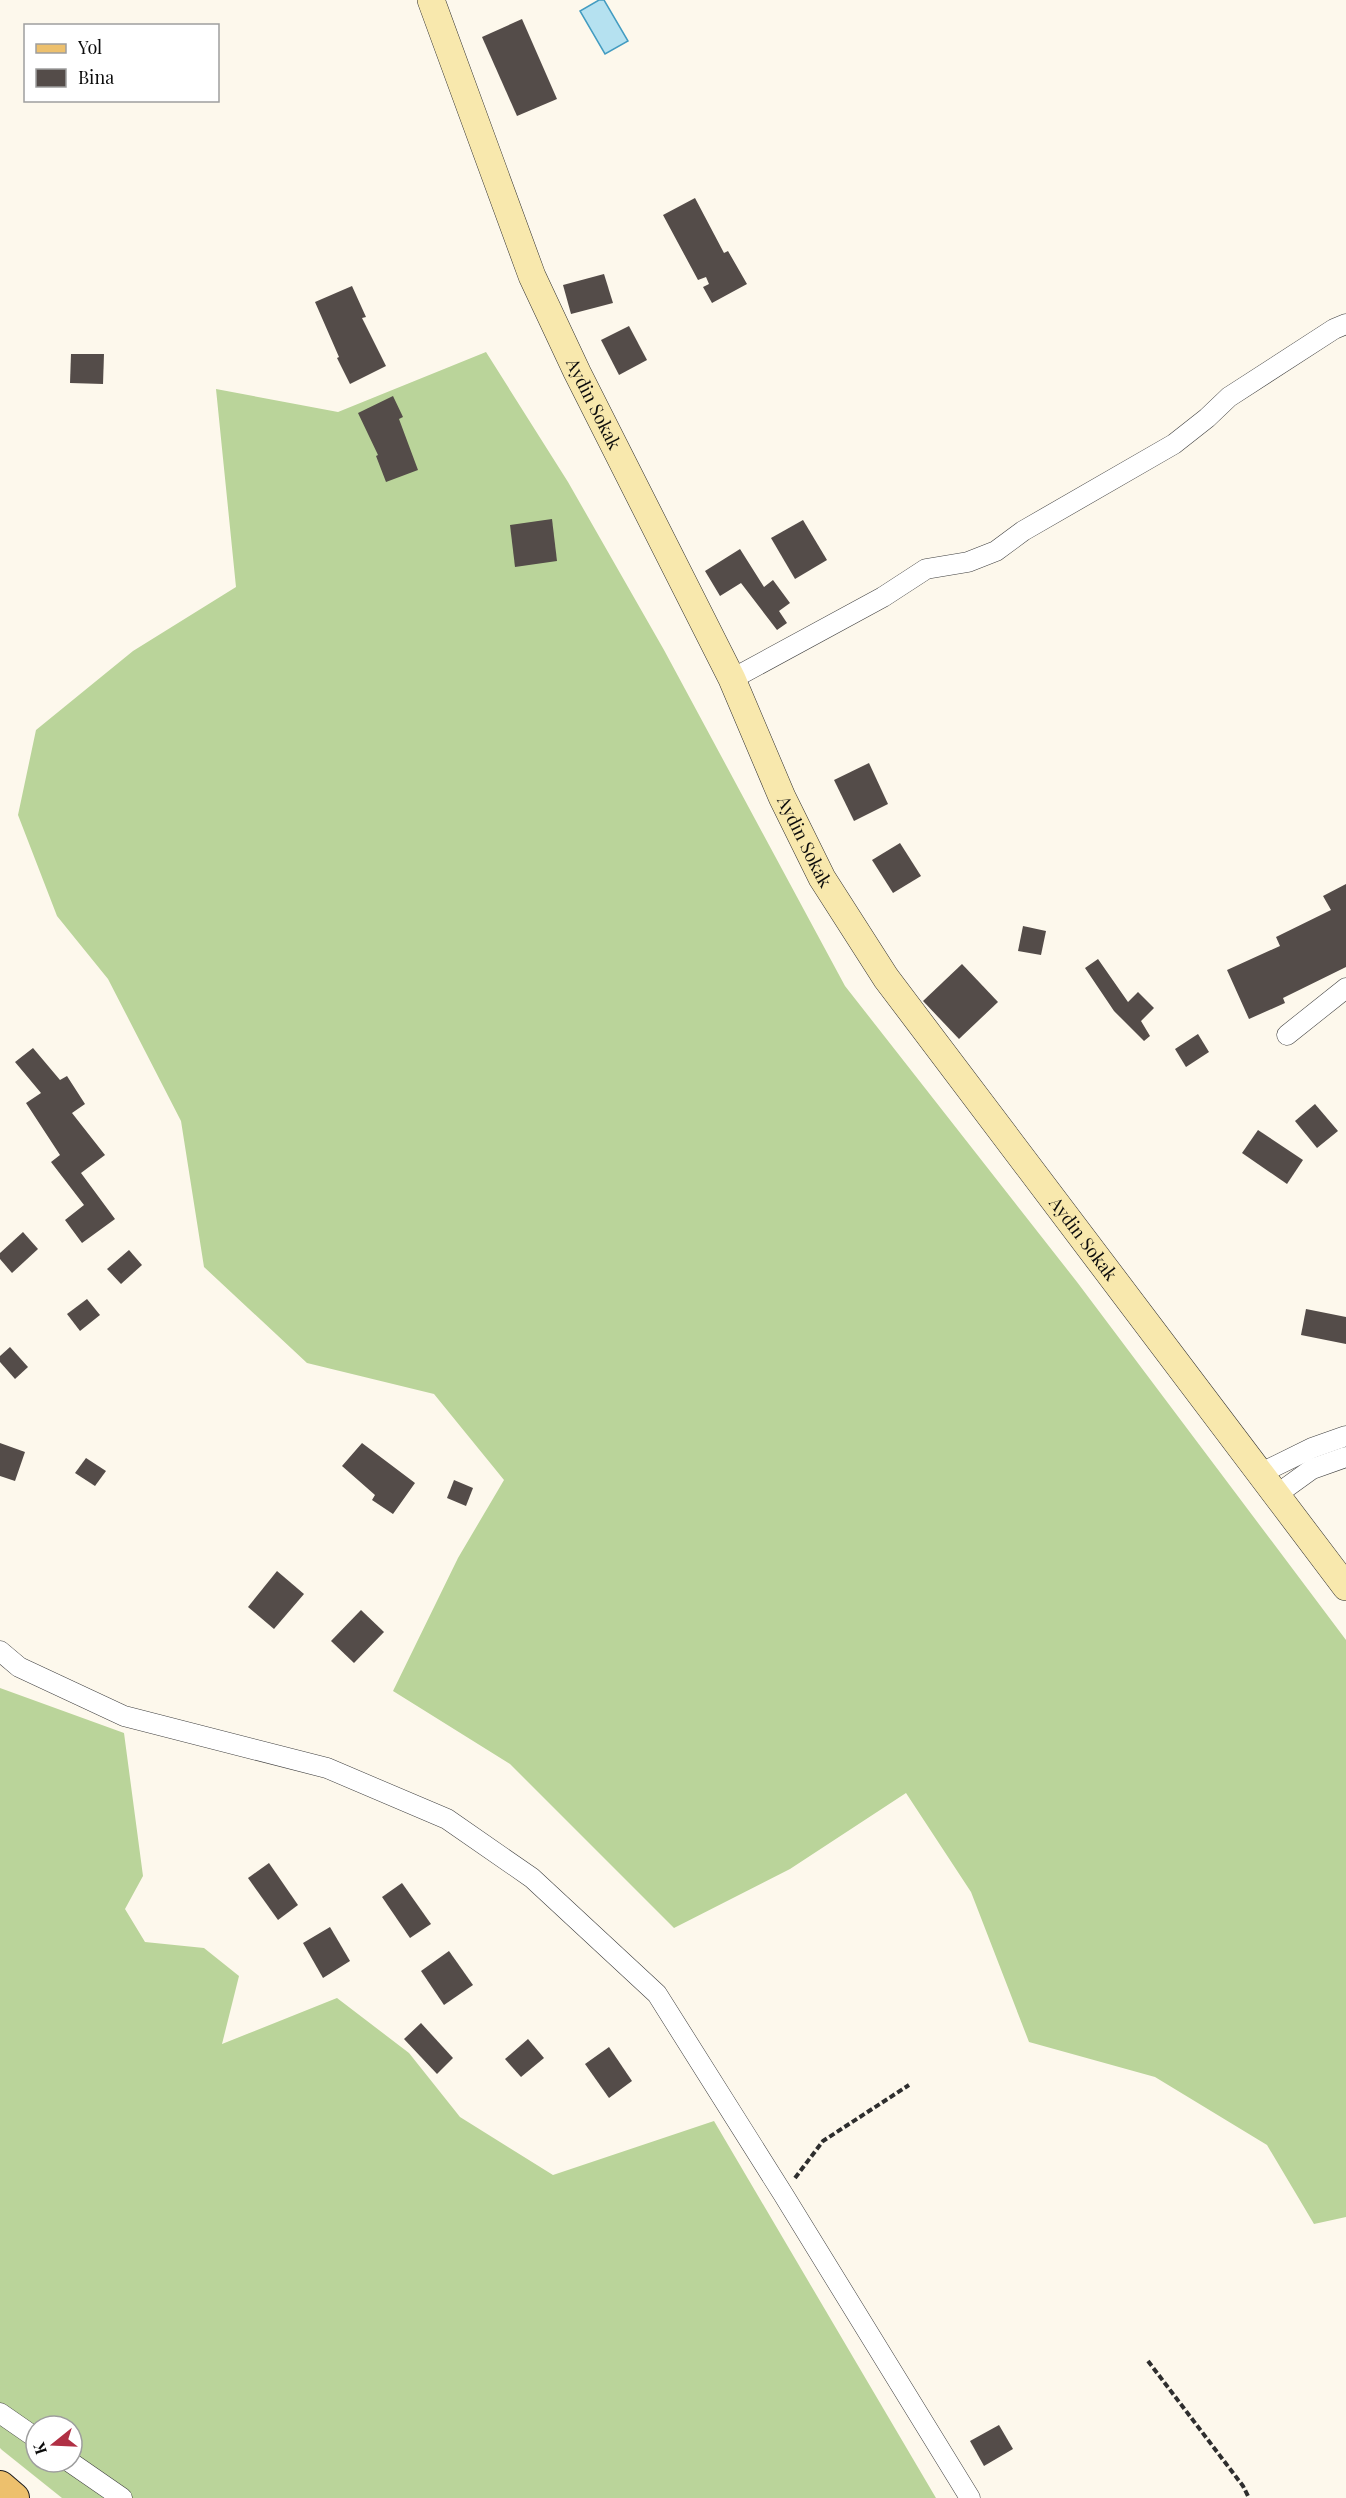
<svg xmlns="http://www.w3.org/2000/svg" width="1346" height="2498" viewBox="0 0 1346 2498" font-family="'Playfair Display',serif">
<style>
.forest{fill:#bad49a;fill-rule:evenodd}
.water{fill:#b5e1f0;stroke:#439cc1;stroke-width:1.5}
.building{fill:#544c49}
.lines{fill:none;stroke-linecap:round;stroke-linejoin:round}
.street-casing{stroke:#3f3f3f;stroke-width:21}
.secondary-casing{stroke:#2e2e2e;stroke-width:28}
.primary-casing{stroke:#1d1d1d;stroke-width:32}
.path{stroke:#2e2e2e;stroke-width:4;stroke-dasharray:6 3;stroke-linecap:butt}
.street{stroke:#fff;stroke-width:20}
.secondary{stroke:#f8e8ad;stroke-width:27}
.primary{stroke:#edc06d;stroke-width:30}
.labels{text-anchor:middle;stroke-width:6;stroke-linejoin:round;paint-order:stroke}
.street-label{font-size:18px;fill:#0c0c0c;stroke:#fff}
</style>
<rect width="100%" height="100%" fill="#fdf8ec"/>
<!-- forest -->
<g class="forest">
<polygon points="486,352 568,482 664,650 845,986 1077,1282 1346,1640 1346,2217 1314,2224 1267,2145 1155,2077 1029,2042 971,1892 906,1793 790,1869 674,1928 510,1764 393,1691 458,1558 504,1480 434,1394 307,1363 204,1267 181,1121 108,979 57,916 18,815 36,730 133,651 236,587 216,389 338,412"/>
<path d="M 0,1688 L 124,1733 L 143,1876 L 125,1909 L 145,1942 L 204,1948 L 239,1976 L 222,2044 L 337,1998 L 409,2053 L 460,2117 L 553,2175 L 714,2121 L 936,2498 L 62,2498 L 2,2450 L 0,2448 ZM 36,2426 L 72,2426 L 72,2462 L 36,2462 Z"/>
</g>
<!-- water -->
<polygon class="water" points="599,0 604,0 628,41 605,54 580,11"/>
<!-- building -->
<g class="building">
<polygon points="522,19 557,99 517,116 482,37"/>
<polygon points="695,198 724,253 728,251 747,284 712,303 703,287 709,284 706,277 698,280 663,215"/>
<polygon points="604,274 613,303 571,314 563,285"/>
<polygon points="352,286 366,317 362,318 386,366 350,384 337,358 339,357 315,302"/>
<polygon points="629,326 647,360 619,375 601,340"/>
<polygon points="71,354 104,354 103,384 70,383"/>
<polygon points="393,396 403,417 399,419 418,470 386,482 376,456 378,455 358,413"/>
<polygon points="552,519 557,561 515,567 510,525"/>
<polygon points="803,520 827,560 795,579 771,538"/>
<polygon points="740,549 764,587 773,580 790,603 779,611 787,623 777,630 741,583 720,596 705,571"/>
<polygon points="869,763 888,804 854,821 834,780"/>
<polygon points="900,843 921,876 893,893 872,860"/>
<polygon points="1346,884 1346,967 1283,998 1285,1003 1249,1019 1227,970 1280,946 1276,937 1331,910 1323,896"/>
<polygon points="1023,926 1046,931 1041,955 1018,951"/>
<polygon points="1098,959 1128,1002 1138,992 1154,1008 1141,1021 1150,1036 1144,1041 1114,1011 1085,968"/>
<polygon points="962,964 998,1002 959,1039 923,1001"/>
<polygon points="1198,1034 1209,1052 1186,1067 1175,1049"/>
<polygon points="33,1048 60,1080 67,1076 85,1104 72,1113 105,1155 81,1173 115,1219 82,1243 65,1220 84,1205 51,1162 60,1155 26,1103 41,1093 15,1062"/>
<polygon points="1315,1104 1338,1131 1317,1148 1295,1121"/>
<polygon points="1258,1130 1303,1160 1287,1184 1242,1153"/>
<polygon points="23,1232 38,1249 12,1273 0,1259 0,1253"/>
<polygon points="129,1250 142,1265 121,1284 107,1269"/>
<polygon points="87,1299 100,1315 80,1331 67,1314"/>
<polygon points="1306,1309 1346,1317 1346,1344 1301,1335"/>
<polygon points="10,1347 28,1367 15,1379 0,1362 0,1356"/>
<polygon points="0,1443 25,1452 15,1481 0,1476"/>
<polygon points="362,1443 415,1483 393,1514 372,1500 375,1495 342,1466"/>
<polygon points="86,1458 106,1471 95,1486 75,1473"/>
<polygon points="454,1480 473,1488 466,1506 447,1498"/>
<polygon points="277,1571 304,1594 274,1629 248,1607"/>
<polygon points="361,1610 384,1632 354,1663 331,1641"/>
<polygon points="269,1863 298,1905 278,1920 248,1878"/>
<polygon points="402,1883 431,1924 410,1938 382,1897"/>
<polygon points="330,1927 350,1961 323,1978 303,1943"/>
<polygon points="449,1951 473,1985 444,2005 421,1971"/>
<polygon points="421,2023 453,2058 437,2074 404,2039"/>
<polygon points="528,2039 544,2058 521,2077 505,2059"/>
<polygon points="609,2047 632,2081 609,2098 585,2064"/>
<polygon points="999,2425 1013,2449 984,2466 970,2441"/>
</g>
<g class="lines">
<defs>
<g id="street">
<polyline points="732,679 883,597 926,569 968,562 996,551 1023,531 1174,444 1207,418 1229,397 1334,329 1346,324"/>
<polyline points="1287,1035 1346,988"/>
<polyline points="1261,1473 1312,1448 1346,1436"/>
<polyline points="1276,1495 1312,1469 1346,1457"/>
<polyline points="0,1651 19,1667 124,1716 327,1768 447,1819 532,1878 657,1994 783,2194 970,2498"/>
<polyline points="0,2413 36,2438"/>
<polyline points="70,2462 122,2498"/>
</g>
<g id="secondary">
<path id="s1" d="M 431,0 L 532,276 L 577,372 L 732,679 L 782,797 L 822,878 L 886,978 L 1346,1587"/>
</g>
<polyline id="primary" points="0,2486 14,2498"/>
</defs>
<!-- street casing -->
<use href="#street" class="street-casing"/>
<!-- secondary casing -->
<use href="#secondary" class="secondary-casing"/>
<!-- primary casing -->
<use href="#primary" class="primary-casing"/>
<!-- path -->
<g class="path">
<polyline points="795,2178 823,2141 909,2085"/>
<polyline points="1148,2361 1243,2486 1249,2498"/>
</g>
<!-- street -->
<use href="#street" class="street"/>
<!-- secondary -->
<use href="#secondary" class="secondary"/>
<!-- primary -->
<use href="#primary" class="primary"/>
</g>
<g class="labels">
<!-- street labels -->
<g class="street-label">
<text dy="6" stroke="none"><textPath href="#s1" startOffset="436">Aydin Sokak</textPath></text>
<text dy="6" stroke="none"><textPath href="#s1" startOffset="922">Aydin Sokak</textPath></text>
<text dy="6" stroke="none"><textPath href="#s1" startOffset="1408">Aydin Sokak</textPath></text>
</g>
</g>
<!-- legend -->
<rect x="24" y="24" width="195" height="78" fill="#ffffff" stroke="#9e9e9e" stroke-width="1.5"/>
<rect x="36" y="44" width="30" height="9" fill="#edc06d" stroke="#9e9e9e" stroke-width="1.5"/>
<text x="78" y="54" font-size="18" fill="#0c0c0c">Yol</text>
<rect x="36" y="69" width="30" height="18" fill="#544c49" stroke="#9e9e9e" stroke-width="1.5"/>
<text x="78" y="84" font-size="18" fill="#0c0c0c">Bina</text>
<!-- north arrow -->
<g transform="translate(54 2444) rotate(252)"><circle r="28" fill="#ffffff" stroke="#9e9e9e" stroke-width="1.5"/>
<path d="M0-4.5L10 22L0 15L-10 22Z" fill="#b03044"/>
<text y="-9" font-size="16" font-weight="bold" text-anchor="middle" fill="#0c0c0c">K</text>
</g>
</svg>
